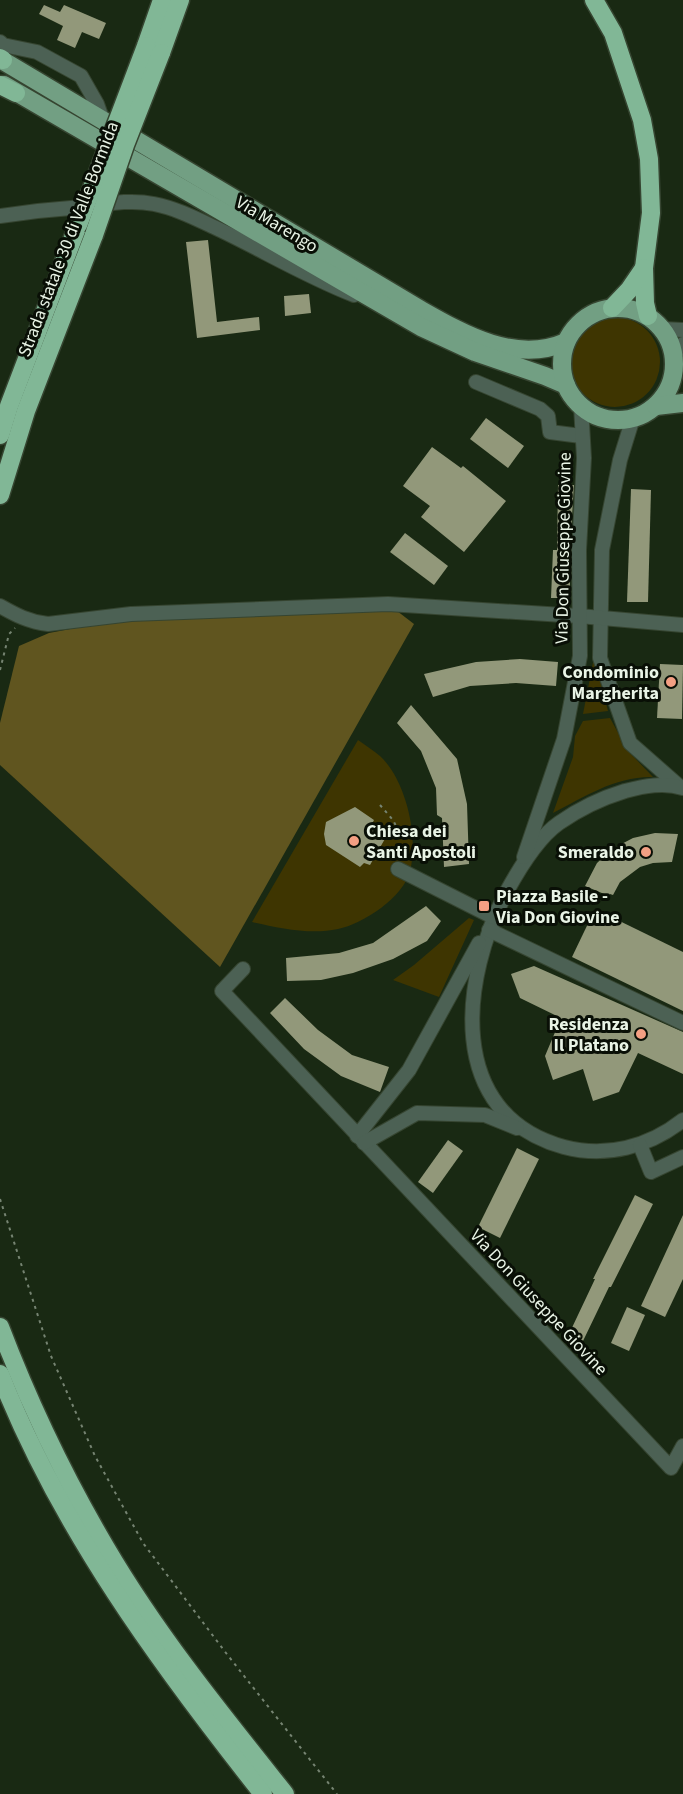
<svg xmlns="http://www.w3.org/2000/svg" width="683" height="1794" viewBox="0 0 683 1794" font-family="'Source Sans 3',sans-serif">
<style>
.green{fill:#3e3501}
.forest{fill:#60551f}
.building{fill:#92987a}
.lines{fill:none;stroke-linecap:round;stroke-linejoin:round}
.minor-casing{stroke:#364531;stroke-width:16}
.major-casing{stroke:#364531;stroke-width:21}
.highway-casing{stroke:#364531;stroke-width:21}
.path{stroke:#768472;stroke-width:2;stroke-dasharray:3 4.5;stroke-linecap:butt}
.minor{stroke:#4c6154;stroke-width:14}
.major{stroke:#729f83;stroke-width:18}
.highway{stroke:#81b796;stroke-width:18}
.highway-bridge-casing{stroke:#364531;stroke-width:21;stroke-linecap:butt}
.highway-bridge{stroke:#81b796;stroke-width:18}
.poi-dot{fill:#f39f83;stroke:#090f06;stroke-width:2}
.labels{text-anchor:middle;stroke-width:6;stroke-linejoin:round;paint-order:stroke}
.street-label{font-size:18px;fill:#e9f4e6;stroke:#090f06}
.poi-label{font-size:18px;font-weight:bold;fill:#e9f4e6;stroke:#090f06;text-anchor:end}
</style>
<rect width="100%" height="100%" fill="#192913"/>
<!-- green -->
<g class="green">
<circle cx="615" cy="362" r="45"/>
<polygon points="594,657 608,711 583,714"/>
<path d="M 610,718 L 628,751 L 653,777 C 616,776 584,797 553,813 L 573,757 L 575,736 L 583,721 Z"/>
<path d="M 358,740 C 365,745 373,750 380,756 C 406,780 419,837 410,871 C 404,897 363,924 338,929 C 310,935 279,928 252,922 Z"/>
<polygon points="469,918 474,920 439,997 393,980 414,965"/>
</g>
<!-- forest -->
<polygon class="forest" points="388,604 414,624 220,967 0,765 0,723 19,646 49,633 155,613"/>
<!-- building -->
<g class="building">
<polygon points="44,5 60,12 64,5 106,23 99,39 82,32 75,48 57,40 63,26 39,14"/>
<polygon points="208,240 217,322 259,317 260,330 197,338 186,242"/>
<polygon points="309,294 311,313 285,316 284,296"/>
<polygon points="486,418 524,446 508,468 470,439"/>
<polygon points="432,447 461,468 463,466 506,501 464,552 421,517 430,506 403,486"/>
<polygon points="558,485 574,485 570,550 570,598 551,598 553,550 557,550"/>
<polygon points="631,489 651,490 648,602 627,602"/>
<polygon points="405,533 448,566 434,585 390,552"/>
<polygon points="520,659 558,662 556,686 516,683 470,686 433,697 424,674 476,662"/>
<polygon points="660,664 683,665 682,719 657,718"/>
<polygon points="411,705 457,759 467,804 469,864 444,867 442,818 437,815 436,788 421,751 397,723"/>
<polygon points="355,807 374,820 370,828 386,837 370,865 364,863 360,867 326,845 324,834 326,822"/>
<polygon points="655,833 678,834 672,862 653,863 640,867 620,882 613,895 610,894 609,896 585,886 597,863 612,849 633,838"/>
<polygon points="426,906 441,921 427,941 393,959 353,973 321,980 287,981 286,958 339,953 373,943"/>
<polygon points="595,909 683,952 683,1011 572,957"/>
<polygon points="534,966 683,1032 683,1074 638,1053 619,1092 593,1101 583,1069 553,1080 545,1056 561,1018 520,998 511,974"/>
<polygon points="285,998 318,1030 352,1055 389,1067 380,1092 341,1076 304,1049 270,1013"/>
<polygon points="448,1140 463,1151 433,1193 418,1182"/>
<polygon points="517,1148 539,1159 500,1238 478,1227"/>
<polygon points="635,1195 653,1204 611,1287 609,1287 583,1341 569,1334 595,1279 593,1279"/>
<polygon points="683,1215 683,1279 665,1317 641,1306"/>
<polygon points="627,1307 645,1315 629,1351 611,1343"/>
</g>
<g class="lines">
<defs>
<g id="minor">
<polyline points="0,42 3,45 37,52 81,76 97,104 103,121"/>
<path d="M 0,216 C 27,212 54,209 82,207 C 106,204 130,199 154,204 C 175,208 195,218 214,227 C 261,249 305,276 354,295"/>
<polyline points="663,329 683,330"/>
<polyline points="674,355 683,344"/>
<polyline points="476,382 540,409 548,416 550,432 581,436"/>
<polyline points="633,418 620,460 602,550 600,658 630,743 680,787"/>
<path d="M 0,606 C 16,615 29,622 48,624 L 131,614 L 388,604 L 579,616 L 683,625"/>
<path d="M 683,788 C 664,782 644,786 625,791 C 602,798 579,809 559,823 C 539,837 519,869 507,891 C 461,977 444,1114 564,1147 C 606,1158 649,1147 683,1120"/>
<polyline points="524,857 564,739 580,656 579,550 584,458 581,406"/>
<polyline points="398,869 493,917"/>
<polyline points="489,930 683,1023"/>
<polyline points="243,969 222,991 671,1468 683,1446"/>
<polyline points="357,1136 409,1070 479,943"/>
<polyline points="364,1143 417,1113 485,1115 517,1128"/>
<polyline points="640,1145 651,1172 683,1157"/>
</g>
<g id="major">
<path d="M 0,59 L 421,310 C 465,335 516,364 566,342"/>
<polyline points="4,85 421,327 475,352 545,376 566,385"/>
<circle cx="618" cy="364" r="56"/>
<polyline points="656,406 683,403"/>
</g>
<g id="highway">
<polyline points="594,0 613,33 642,120 649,159 651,213 644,268 645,303 648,316"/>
<polyline points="146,46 162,0"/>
<polyline points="161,53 180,0"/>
<polyline points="0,58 3,60"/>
<polyline points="0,85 16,93"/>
<polyline points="612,308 629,290 644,268"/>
<polyline points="0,435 9,406 78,225"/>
<polyline points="0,495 26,411 94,235"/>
<path d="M 0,1327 C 29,1403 64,1477 106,1548 C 157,1635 222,1715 285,1794"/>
<path d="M 0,1374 C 61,1529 160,1664 263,1794"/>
</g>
</defs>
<!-- minor casing -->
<use href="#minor" class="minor-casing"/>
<!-- major casing -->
<use href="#major" class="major-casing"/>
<!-- highway casing -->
<use href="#highway" class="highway-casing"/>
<!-- path -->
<g class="path">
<polyline points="0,670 9,634 15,628"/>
<polyline points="380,805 393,820 399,832"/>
<polyline points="0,1199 51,1356 95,1456 143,1543 226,1653 337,1794"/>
</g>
<!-- minor -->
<use href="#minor" class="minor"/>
<!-- major -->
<use href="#major" class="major"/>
<!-- highway -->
<use href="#highway" class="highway"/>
<defs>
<g id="highway-bridge">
<polyline points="78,225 146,46"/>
<polyline points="94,235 125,145 161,53"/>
</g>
</defs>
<!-- highway-bridge casing -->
<use href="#highway-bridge" class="highway-bridge-casing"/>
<!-- highway-bridge -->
<use href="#highway-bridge" class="highway-bridge"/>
</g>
<!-- markers -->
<g class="poi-dot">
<circle cx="671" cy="682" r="6"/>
<circle cx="354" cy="841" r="6"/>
<circle cx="646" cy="852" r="6"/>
<rect x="478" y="900" width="12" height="12" rx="3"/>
<circle cx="641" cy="1034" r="6"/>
</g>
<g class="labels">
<!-- street labels -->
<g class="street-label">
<text transform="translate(277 224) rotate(31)" y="6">Via Marengo</text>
<text transform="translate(68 239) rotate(-69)" y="6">Strada statale 30 di Valle Bormida</text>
<text transform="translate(563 548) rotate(-89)" y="6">Via Don Giuseppe Giovine</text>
<text transform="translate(539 1302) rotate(47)" y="6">Via Don Giuseppe Giovine</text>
</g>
<!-- poi labels -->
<g class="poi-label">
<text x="659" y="678">Condominio<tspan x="659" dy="21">Margherita</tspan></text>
<text x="366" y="837" text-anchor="start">Chiesa dei<tspan x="366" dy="21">Santi Apostoli</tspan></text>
<text x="634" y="858">Smeraldo</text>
<text x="496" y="902" text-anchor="start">Piazza Basile -<tspan x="496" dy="21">Via Don Giovine</tspan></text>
<text x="629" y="1030">Residenza<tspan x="629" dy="21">Il Platano</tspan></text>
</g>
</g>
</svg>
